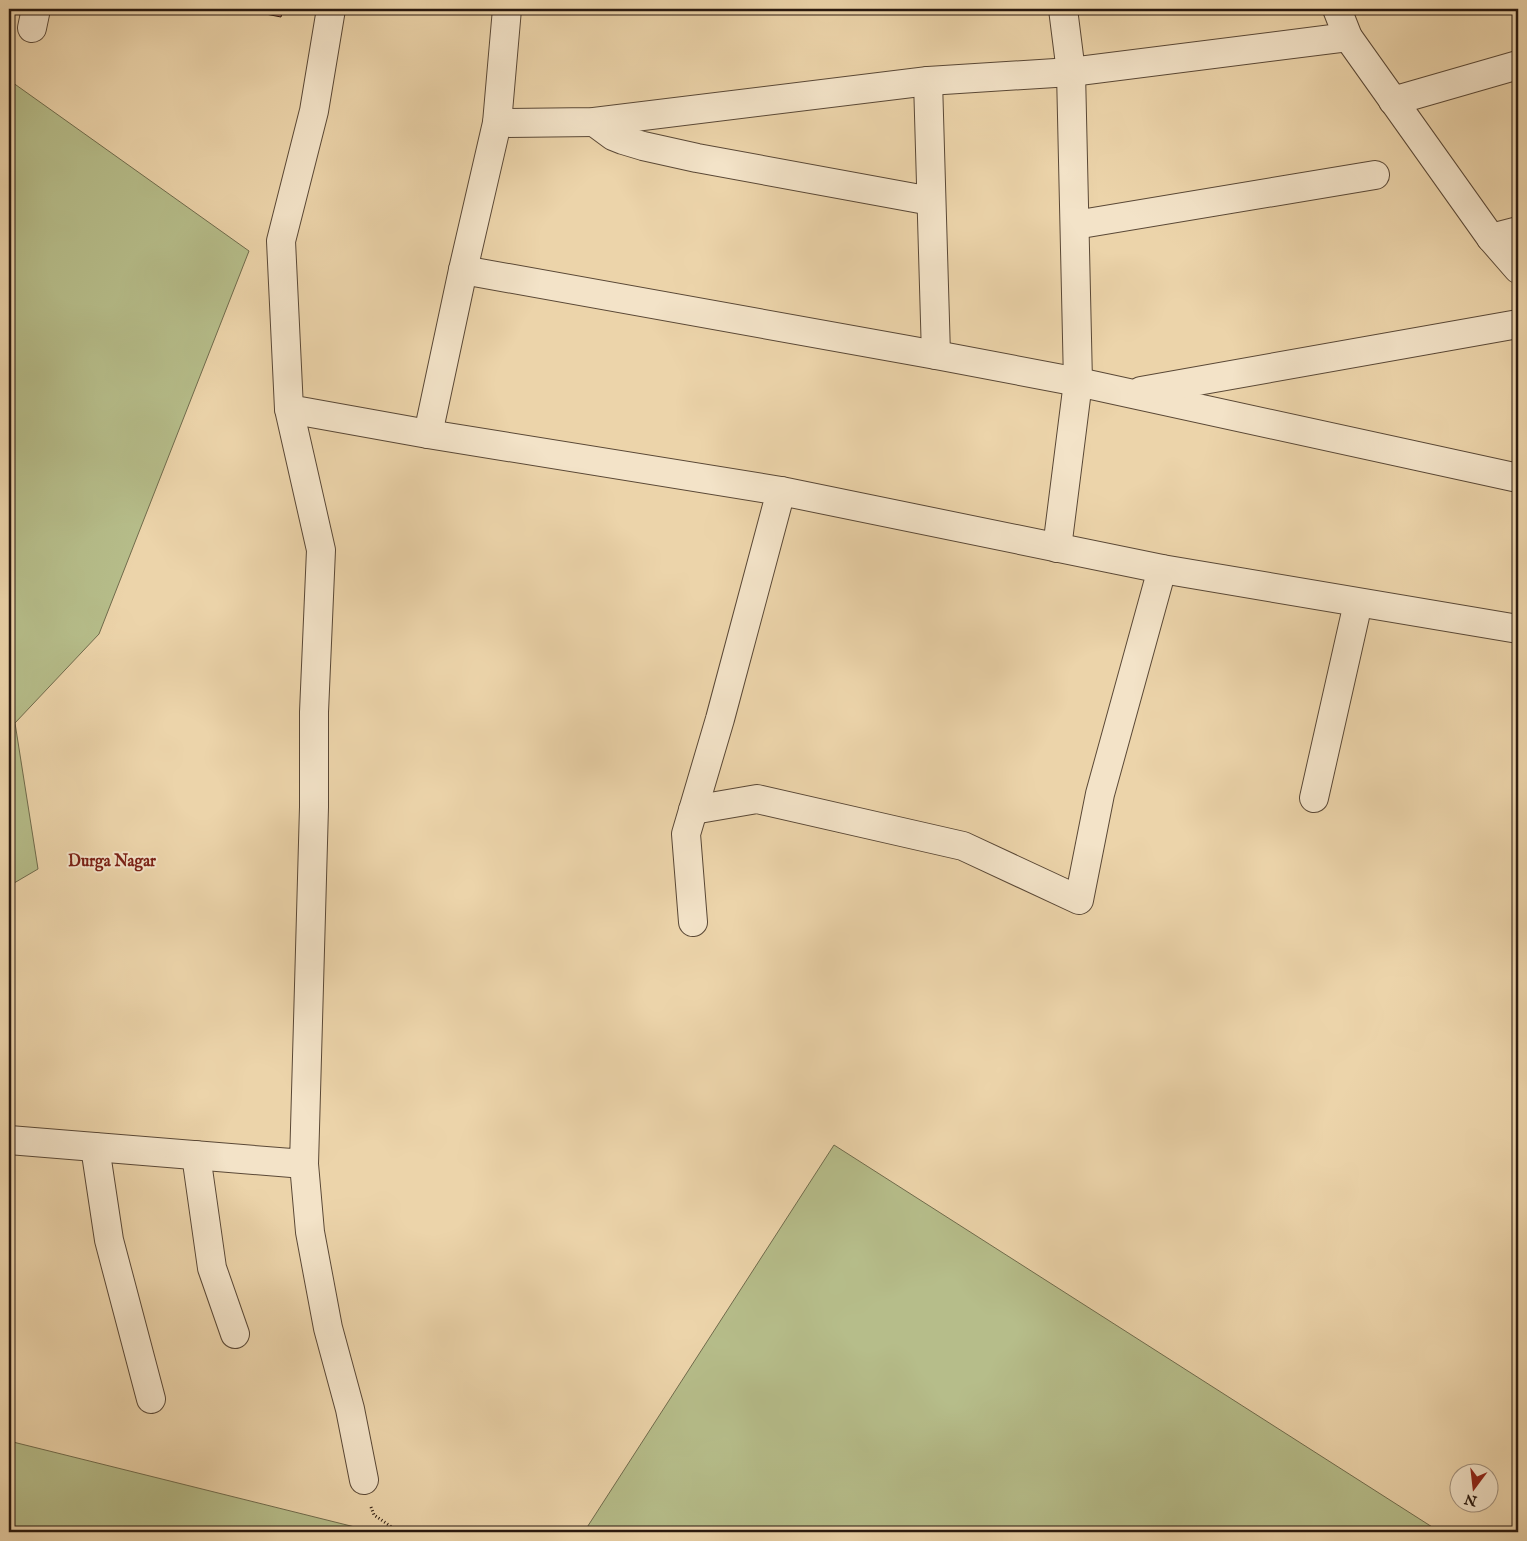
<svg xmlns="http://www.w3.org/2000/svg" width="1527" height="1541" viewBox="0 0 1527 1541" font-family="'IM FELL English',serif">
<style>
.green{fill:#b6bd8a;stroke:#706b4c}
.building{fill:#d38c79;stroke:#2a190f}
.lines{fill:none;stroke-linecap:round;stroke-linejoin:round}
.minor-casing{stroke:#5a4836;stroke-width:30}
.path{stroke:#2a190f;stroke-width:3;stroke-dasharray:1 2.5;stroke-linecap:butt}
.minor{stroke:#f3e3c8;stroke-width:28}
.labels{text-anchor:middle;stroke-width:4;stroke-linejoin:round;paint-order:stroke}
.neighbourhood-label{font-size:16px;font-weight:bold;fill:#7a1f14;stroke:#f3e3c8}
</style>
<rect width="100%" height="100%" fill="#ecd4aa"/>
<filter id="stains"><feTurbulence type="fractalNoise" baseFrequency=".004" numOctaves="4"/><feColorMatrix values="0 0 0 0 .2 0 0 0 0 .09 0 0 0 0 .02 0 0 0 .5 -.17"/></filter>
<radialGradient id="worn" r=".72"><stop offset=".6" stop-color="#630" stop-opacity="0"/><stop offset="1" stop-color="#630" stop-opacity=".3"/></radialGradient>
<!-- green -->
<g class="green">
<polygon points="9,80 249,251 99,634 15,723 38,869 9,886"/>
<polygon points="834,1145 1440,1532 584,1532"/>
<polygon points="9,1441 375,1532 9,1532"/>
</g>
<!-- building -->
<polygon class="building" points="240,9 283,9 281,17"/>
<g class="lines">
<defs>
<g id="minor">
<polyline points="331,9 314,111 281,241 289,409 428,434 781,491 1162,569 1518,629"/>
<polyline points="1337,9 1348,37 1491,238 1518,269"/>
<polyline points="32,28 36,9"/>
<polyline points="928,81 936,355"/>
<polyline points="1393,101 1518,65"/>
<polyline points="594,122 613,136 623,140 643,146 697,158 931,201"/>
<polyline points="497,123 594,122 928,81 1071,72 1348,37"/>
<polyline points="1075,225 1375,175"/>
<polyline points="1491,238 1518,231"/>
<polyline points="463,270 936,355 1078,382 1518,478"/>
<polyline points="1141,391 1518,324"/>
<polyline points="428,434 463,270 497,123 507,9"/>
<polyline points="1057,548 1078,382 1071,72 1063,9"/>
<polyline points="1314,798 1358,603"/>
<polyline points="693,810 757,799 963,846 1079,900 1100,794 1162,569"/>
<polyline points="693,922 686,834 720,719 781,491"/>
<polyline points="9,1140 304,1164 314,807 314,712 321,550 289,409"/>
<polyline points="95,1147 109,1240 151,1399"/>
<polyline points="196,1155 212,1268 235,1334"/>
<polyline points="304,1164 310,1232 328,1328 350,1409 364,1480"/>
</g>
</defs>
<!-- minor casing -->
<use href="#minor" class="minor-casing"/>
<!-- path -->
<polyline class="path" points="371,1507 374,1515 399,1532"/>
<!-- minor -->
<use href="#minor" class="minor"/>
</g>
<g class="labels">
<!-- neighbourhood labels -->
<g class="neighbourhood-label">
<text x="112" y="866">Durga Nagar</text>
</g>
</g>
<!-- margin -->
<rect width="1527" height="1541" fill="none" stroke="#ecd4aa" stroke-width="30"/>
<rect x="10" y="10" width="1507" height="1521" fill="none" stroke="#2a190f" stroke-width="2.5"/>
<rect x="15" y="15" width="1497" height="1511" fill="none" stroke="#2a190f"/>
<!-- north arrow -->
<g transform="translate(1474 1488) rotate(195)"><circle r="24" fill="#f3e3c8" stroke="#a3927e"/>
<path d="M0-4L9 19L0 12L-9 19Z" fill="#8f2418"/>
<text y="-8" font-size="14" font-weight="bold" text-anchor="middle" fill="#2a190f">N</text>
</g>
<rect width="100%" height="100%" filter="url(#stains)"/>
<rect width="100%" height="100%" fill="url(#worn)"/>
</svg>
